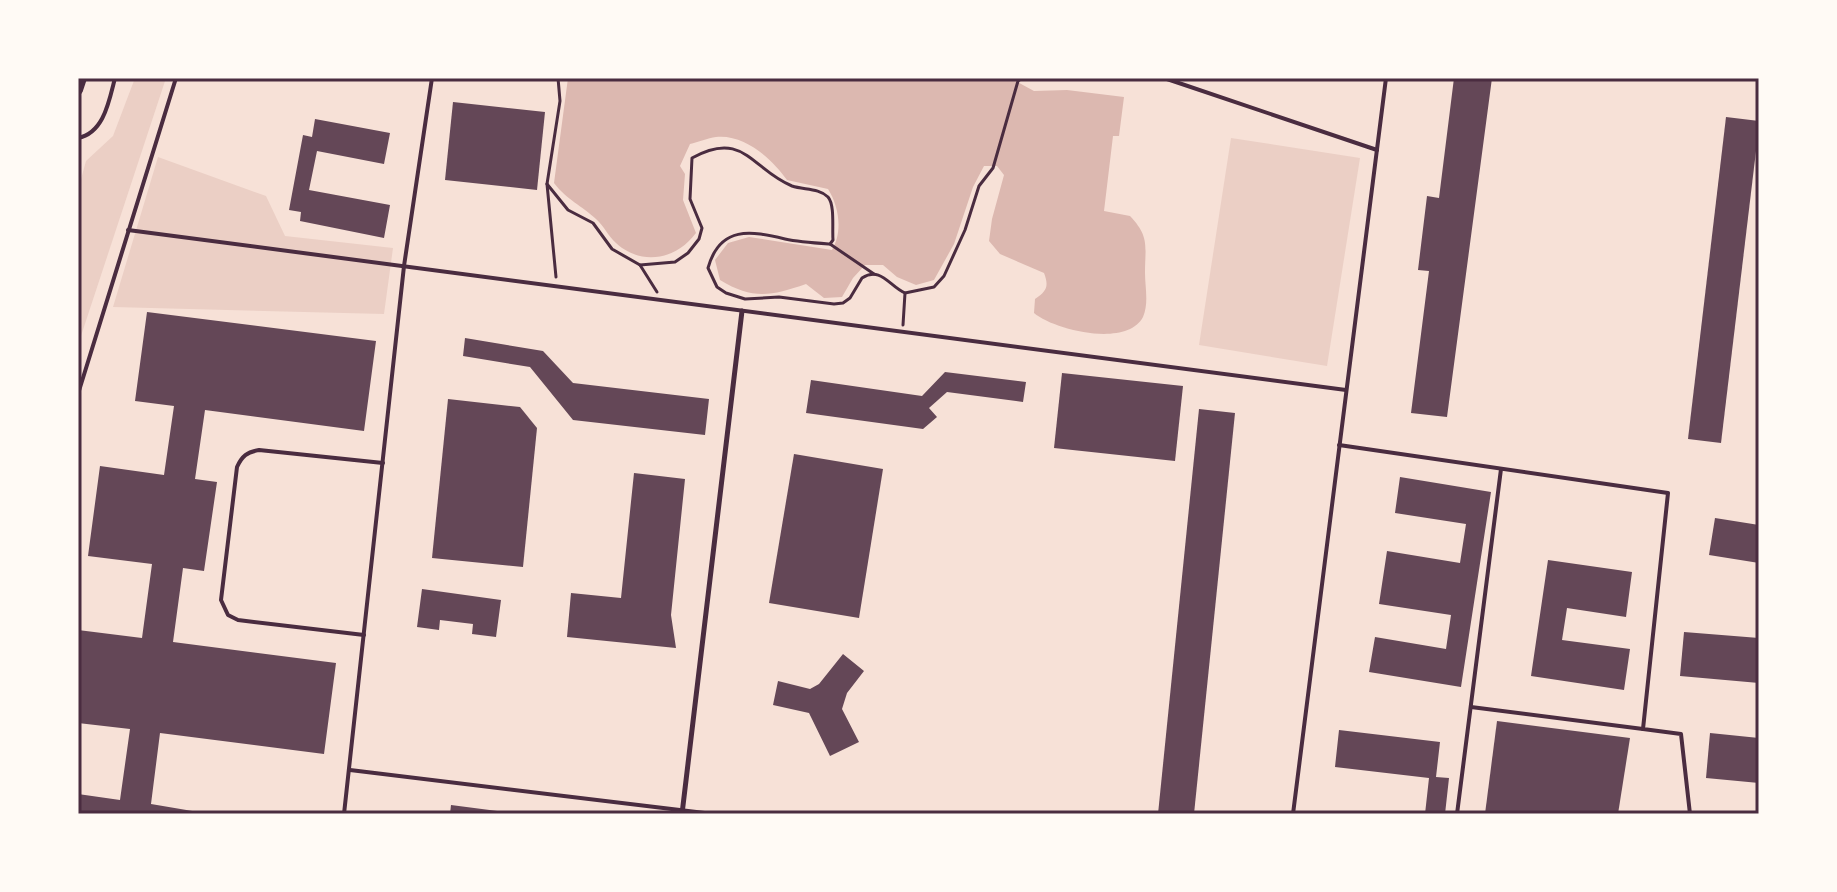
<svg xmlns="http://www.w3.org/2000/svg" width="1837" height="892" viewBox="0 0 1837 892" font-family="Quicksand,sans-serif">
<style>
.green{fill:#ebcfc5}
.water{fill:#dcb8b0}
.building{fill:#644757}
.lines{fill:none;stroke-linecap:round;stroke-linejoin:round}
.path{stroke:#4a2c40;stroke-width:3}
.service{stroke:#4a2c40;stroke-width:4}
.pedestrian{stroke:#4a2c40;stroke-width:5}
.secondary{stroke:#4a2c40;stroke-width:10}
.neatline{fill:none;stroke:#4a2c40;stroke-width:3}
</style>
<rect width="100%" height="100%" fill="#f7e1d7"/>
<!-- green -->
<g class="green">
<polygon points="135,78 166,78 78,345 78,190 86,161 113,136"/>
<polygon points="1231,138 1360,158 1327,366 1199,345"/>
<polygon points="158,157 266,196 285,236 393,248 384,314 113,307"/>
</g>
<!-- water -->
<path class="water" d="M 568,78 L 1010,78 L 1034,91 L 1067,90 L 1124,97 L 1119,136 L 1113,136 L 1104,211 L 1130,216 C 1150,237 1145,246 1145,273 C 1145,287 1149,303 1143,317 C 1127,348 1054,330 1034,313 L 1035,299 C 1047,291 1049,286 1044,273 L 1000,254 L 989,241 L 992,219 L 1004,175 L 997,166 L 984,166 L 973,187 L 954,244 L 934,280 L 916,285 L 897,277 L 883,265 L 865,265 L 853,278 L 842,297 L 824,298 L 806,284 C 771,296 753,300 720,280 L 715,260 L 728,243 L 749,237 L 832,250 C 843,232 839,206 828,189 L 787,180 C 772,159 745,134 716,137 C 708,138 698,142 690,144 L 680,166 L 685,174 L 683,200 L 696,233 C 676,260 641,266 616,243 C 608,236 604,226 596,219 C 581,205 568,201 554,183 Z"/>
<!-- building -->
<g class="building">
<polygon points="1454,78 1492,78 1447,417 1411,413 1429,271 1418,270 1427,196 1439,198"/>
<polygon points="453,102 545,112 537,190 445,180"/>
<polygon points="1726,117 1759,121 1759,126 1721,443 1688,439"/>
<polygon points="315,119 390,133 384,164 317,151 309,190 390,205 384,238 300,221 301,212 289,210 303,135 312,137"/>
<polygon points="147,312 376,341 364,431 205,410 195,479 217,482 204,571 183,568 173,642 336,663 324,754 160,733 151,804 210,814 78,814 78,794 120,800 130,729 78,723 78,630 142,638 152,564 88,556 100,466 164,475 174,406 135,401"/>
<polygon points="465,338 543,351 573,383 709,399 705,435 573,420 530,367 463,356"/>
<polygon points="945,372 1026,382 1023,402 947,392 929,408 937,417 923,429 806,413 811,380 922,396"/>
<polygon points="1062,373 1183,386 1175,461 1054,448"/>
<polygon points="448,399 520,407 537,428 523,567 432,558"/>
<polygon points="1199,409 1235,413 1194,814 1158,814"/>
<polygon points="794,454 883,469 859,618 769,603"/>
<polygon points="634,473 685,479 671,615 676,648 567,637 571,593 621,598"/>
<polygon points="1400,477 1491,492 1461,687 1369,672 1375,637 1446,649 1451,615 1379,604 1387,551 1460,563 1466,524 1395,513"/>
<polygon points="1715,518 1759,525 1759,563 1709,555"/>
<polygon points="1548,560 1632,572 1626,617 1567,608 1562,640 1630,649 1624,690 1531,676"/>
<polygon points="422,589 501,600 496,637 472,634 473,624 440,620 439,630 417,627"/>
<polygon points="1684,632 1759,638 1759,683 1680,676"/>
<polygon points="843,654 864,671 847,693 842,709 859,742 830,756 809,713 773,705 778,681 810,689 819,684"/>
<polygon points="1497,721 1630,738 1618,814 1485,814"/>
<polygon points="1339,730 1440,742 1436,777 1449,778 1445,814 1425,814 1429,778 1335,767"/>
<polygon points="1710,733 1759,738 1759,783 1706,778"/>
<polygon points="451,805 505,812 505,814 450,814"/>
</g>
<g class="lines">
<!-- path -->
<g class="path">
<path d="M 547,184 L 568,210 L 593,223 L 612,249 L 640,265 L 675,262 L 688,253 L 699,239 L 702,228 L 690,199 L 692,158 C 744,129 752,170 792,186 C 804,190 819,188 828,197 C 835,205 832,229 833,240 L 830,244 C 815,243 799,242 785,239 C 751,231 720,225 708,268 L 717,287 L 726,293 L 745,299 L 779,297 L 834,304 L 843,303 L 850,298 L 862,278 C 881,266 889,286 905,293 L 934,287 L 944,276 L 965,230 L 979,186 L 993,168 L 1018,81 L 1022,78"/>
<polyline points="830,244 874,274"/>
<polyline points="640,265 657,292"/>
<polyline points="556,277 547,184 560,101 558,78"/>
<polyline points="903,325 905,293"/>
</g>
<!-- service -->
<g class="service">
<polyline points="1164,78 1377,150"/>
<path d="M 78,138 C 104,133 109,101 115,78"/>
<polyline points="128,230 1346,390"/>
<polyline points="78,394 176,78"/>
<polyline points="1339,445 1668,493 1643,729 1681,734 1690,814"/>
<path d="M 364,635 L 238,620 L 228,615 L 221,600 L 237,467 C 242,456 247,452 259,450 L 383,463"/>
<polyline points="1471,707 1643,729"/>
<polyline points="350,770 713,814"/>
<polyline points="344,814 404,266 432,78"/>
<polyline points="1293,814 1386,78"/>
<polyline points="1457,814 1501,469"/>
</g>
<!-- pedestrian -->
<polyline class="pedestrian" points="682,814 742,311"/>
<!-- secondary -->
<polyline class="secondary" points="78,90 82,78"/>
</g>
<!-- border -->
<rect width="1837" height="892" fill="none" stroke="#fffaf5" stroke-width="160"/>
<rect x="80" y="80" width="1677" height="732" class="neatline"/>
</svg>
